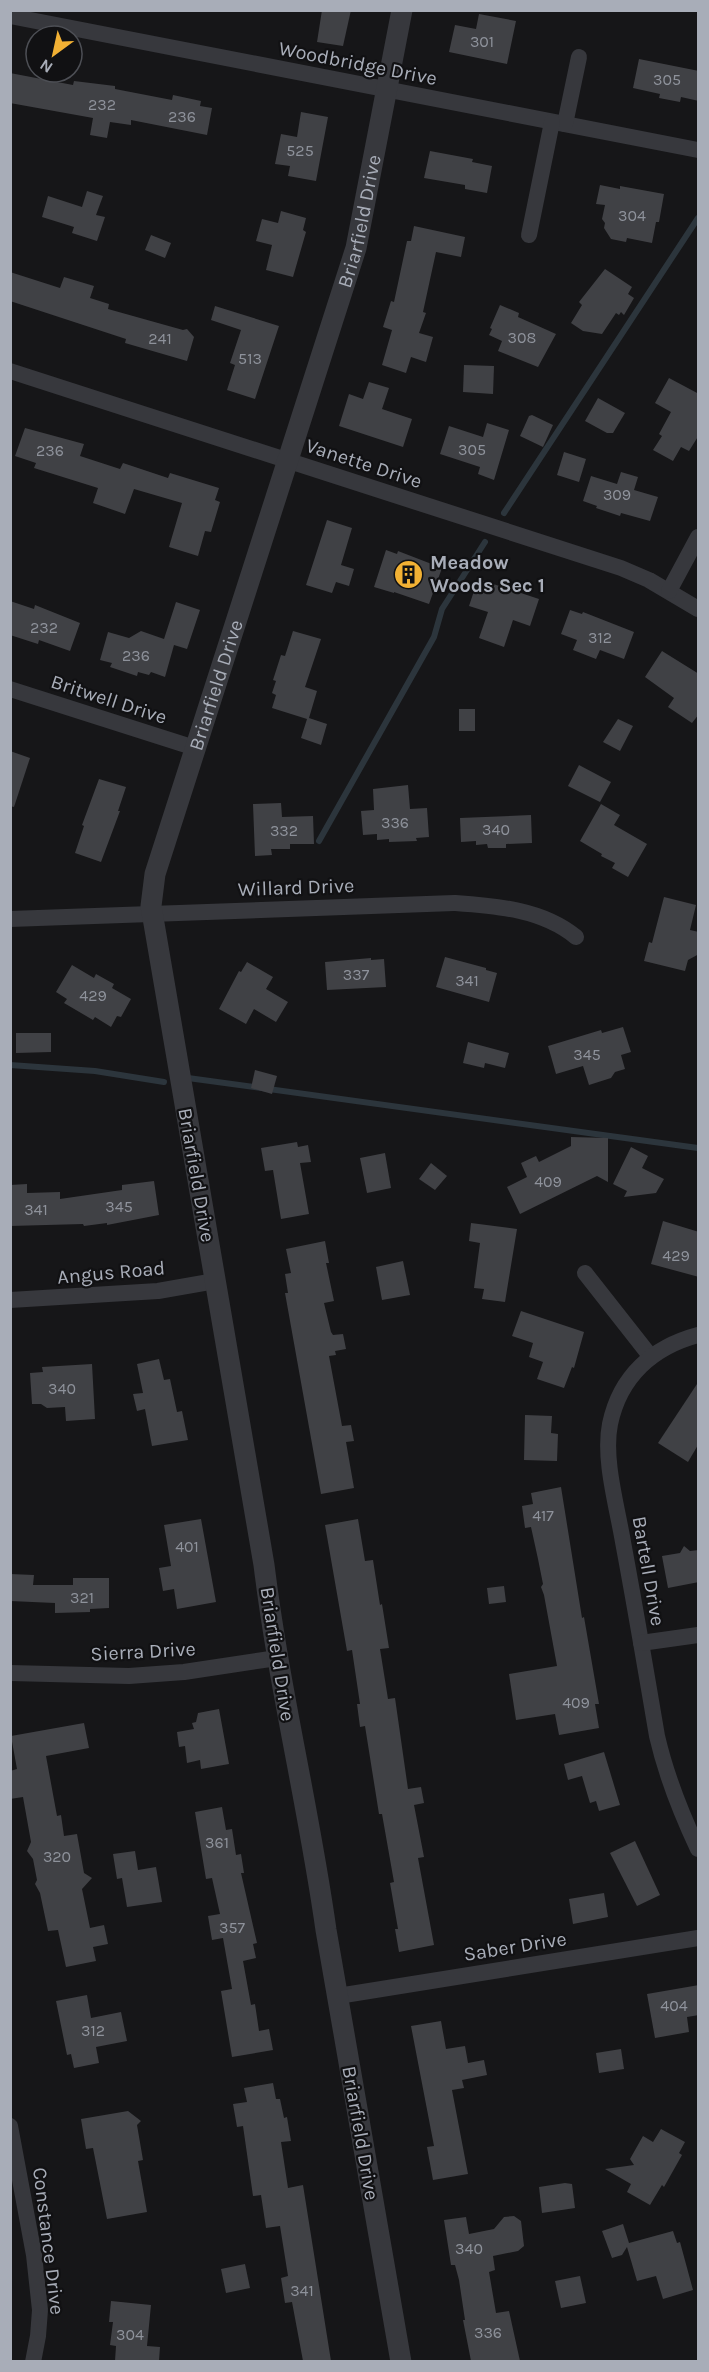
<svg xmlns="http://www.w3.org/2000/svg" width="709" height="2372" viewBox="0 0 709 2372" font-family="Karla,sans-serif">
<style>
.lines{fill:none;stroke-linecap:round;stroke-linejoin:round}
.stream{stroke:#2c353c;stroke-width:6}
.building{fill:#404145}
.minor{stroke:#37383d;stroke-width:16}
.tertiary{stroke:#37383d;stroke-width:21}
.labels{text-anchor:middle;stroke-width:4.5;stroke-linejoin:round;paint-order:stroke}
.number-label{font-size:16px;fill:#8e929b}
.street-label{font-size:20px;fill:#a8adb8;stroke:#111113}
.poi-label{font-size:20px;font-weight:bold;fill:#a8adb8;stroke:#111113;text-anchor:start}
</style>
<rect width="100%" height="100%" fill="#161618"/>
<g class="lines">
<!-- stream -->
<g class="stream">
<polyline points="504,513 698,218"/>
<polyline points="319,841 434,637 442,609 485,542"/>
<polyline points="10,1065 95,1071 164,1082"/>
<polyline points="188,1078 698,1148"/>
</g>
</g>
<!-- building -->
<g class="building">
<polygon points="322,10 351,10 343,46 317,42"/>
<polygon points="479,14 516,21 507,64 449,52 455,25 476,29"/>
<polygon points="639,59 699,71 699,101 681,97 680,102 659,98 660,94 633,88"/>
<polygon points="10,73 73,85 74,81 115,86 115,89 172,100 173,95 201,101 200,106 212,108 207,135 131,120 131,125 110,122 107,138 90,135 93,118 10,103"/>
<polygon points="301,112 328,117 316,181 288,176 290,166 275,164 281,134 297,137"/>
<polygon points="430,151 473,159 472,162 492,166 487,193 465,189 465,185 424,178"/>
<polygon points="600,185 620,189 620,186 664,194 659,222 656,222 652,243 627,238 626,242 611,239 604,228 605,223 602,219 605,205 596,204"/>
<polygon points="87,191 103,196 96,215 105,217 97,241 72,233 74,227 42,217 48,196 82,207"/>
<polygon points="281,211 306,218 303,230 306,232 293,277 266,270 272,245 256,241 262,219 278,223"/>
<polygon points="414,226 465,237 461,257 436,252 423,312 426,313 419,333 433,337 426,362 411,357 406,373 382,365 392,330 383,327 391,301 394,302 407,241 411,241"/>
<polygon points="151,235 171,243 165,258 145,250"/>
<polygon points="605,269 632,287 628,294 634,298 624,315 621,312 619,315 616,313 602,334 583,331 571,323 582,305 579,302"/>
<polygon points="10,272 60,288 64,277 94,286 90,298 109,304 108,309 183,330 187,329 194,337 187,361 125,343 126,339 10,301"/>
<polygon points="500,305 519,313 518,317 556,334 538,367 498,351 502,341 489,335 492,329 490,328"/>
<polygon points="215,306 279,326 255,399 227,390 235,365 230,363 241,330 211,320"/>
<polygon points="464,365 494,366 493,394 463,392"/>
<polygon points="669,378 699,394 699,435 689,451 681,447 673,461 653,450 662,436 659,434 671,412 655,403"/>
<polygon points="369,382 389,388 382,409 412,419 403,447 339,426 349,394 363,399"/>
<polygon points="598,398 625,413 613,433 607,433 585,421"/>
<polygon points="532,415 553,425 543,447 520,436 529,416"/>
<polygon points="487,423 509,430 494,480 478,474 480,467 440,454 449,426 483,437"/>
<polygon points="25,428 84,444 80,456 120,469 123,463 168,478 170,473 219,488 215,500 220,502 211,532 205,531 198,556 169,547 182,503 134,489 125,514 93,503 98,488 34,468 36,463 15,456"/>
<polygon points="564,452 586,459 579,482 557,475"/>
<polygon points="621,472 638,477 634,490 658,497 650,521 621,513 620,516 596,508 597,506 583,501 591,476 617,484"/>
<polygon points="327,520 352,528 341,565 354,569 349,586 336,582 332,593 306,585"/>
<polygon points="386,550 397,554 398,551 442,568 429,604 394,592 394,593 374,587"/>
<polygon points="478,579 539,599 530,626 513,620 504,647 479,638 488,612 469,606"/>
<polygon points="10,601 34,609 35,605 80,623 70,651 39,640 38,644 10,635"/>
<polygon points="176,602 200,610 187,649 174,645 165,677 151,672 149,675 138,672 137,676 110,667 112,663 100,660 108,632 129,638 141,631 164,639"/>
<polygon points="570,610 582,614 583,612 634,632 624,659 600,650 596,659 573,650 577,640 561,634"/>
<polygon points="293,631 321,639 305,687 317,691 309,718 327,724 321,745 301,738 307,719 272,708 276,695 272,693 276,681 273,680 281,655 285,656"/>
<polygon points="662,651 699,674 699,714 692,723 668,707 674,698 645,677"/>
<rect x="459" y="709" width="16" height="22"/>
<polygon points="618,719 633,726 620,751 603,742"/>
<polygon points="10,751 30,758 14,807 10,806"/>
<polygon points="579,765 611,782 600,802 568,786"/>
<polygon points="99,779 126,787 118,811 120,811 101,862 75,853 84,826 82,825"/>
<polygon points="408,785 410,809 427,808 429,837 416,838 417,841 389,842 389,839 377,840 377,834 363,835 361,811 374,810 373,789"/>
<polygon points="281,803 282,817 313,816 314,844 290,844 290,849 271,849 272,855 255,856 253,804"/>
<polygon points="601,804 620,815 614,825 647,844 628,877 612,868 615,863 601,856 602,854 580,841"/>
<polygon points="531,815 532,843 506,844 506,848 488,848 487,844 476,845 476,841 461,842 460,818"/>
<polygon points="664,897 696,905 690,930 699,932 699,954 688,960 685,971 644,961 649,942 652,943"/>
<polygon points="445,957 486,968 486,970 497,973 489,1002 436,987"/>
<polygon points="371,958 371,960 384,959 386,987 327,990 325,962"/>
<polygon points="247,962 273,977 266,989 288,1002 276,1022 254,1009 246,1024 219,1009 239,971 241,972"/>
<polygon points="72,965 94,978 96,974 114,984 112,988 131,999 121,1017 117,1016 111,1027 95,1017 93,1020 64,1003 67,999 56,992"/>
<polygon points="623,1027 631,1052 621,1055 625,1069 615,1072 611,1078 589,1085 583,1066 556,1074 548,1046 601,1030 602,1033"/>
<polygon points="16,1033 51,1033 51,1052 16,1053"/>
<polygon points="468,1042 509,1053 505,1068 485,1063 484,1068 463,1063"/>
<polygon points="255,1070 277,1076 272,1094 251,1088"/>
<polygon points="571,1137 608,1138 608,1182 597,1176 520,1214 507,1187 527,1177 521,1163 536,1156 539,1162 571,1146"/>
<polygon points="297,1142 298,1147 308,1145 311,1162 300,1163 309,1214 281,1219 273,1170 265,1171 261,1148"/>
<polygon points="631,1147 648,1156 642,1168 664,1179 656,1193 624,1197 627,1191 613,1184"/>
<polygon points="385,1153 391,1188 367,1193 360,1158"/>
<polygon points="431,1163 447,1176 435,1190 419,1179"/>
<polygon points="154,1181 159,1215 107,1225 107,1223 84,1226 83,1224 10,1226 10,1185 27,1184 27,1193 60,1192 60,1199 122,1190 122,1185"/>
<polygon points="663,1221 699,1232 699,1277 651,1264"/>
<polygon points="471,1223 517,1229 505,1302 482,1299 484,1289 474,1288 480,1243 469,1241"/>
<polygon points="325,1241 329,1263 326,1263 334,1301 324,1303 331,1332 333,1335 343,1334 346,1349 335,1351 336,1355 329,1356 342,1426 351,1425 354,1441 346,1442 354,1488 321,1494 285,1293 288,1293 285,1274 291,1273 286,1249"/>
<polygon points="403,1261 410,1295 382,1300 376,1267"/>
<polygon points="521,1311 584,1332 574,1368 572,1367 564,1388 537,1379 543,1362 529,1357 533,1343 512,1336"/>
<polygon points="159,1359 164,1380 170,1379 177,1412 182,1411 188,1440 152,1446 145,1409 137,1411 133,1394 143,1393 137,1364"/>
<polygon points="92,1364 95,1419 66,1421 65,1407 47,1408 41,1404 32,1404 30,1373 43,1372 42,1367"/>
<polygon points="699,1381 698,1445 688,1462 658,1443"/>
<polygon points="525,1415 552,1416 551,1433 558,1434 557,1461 524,1460"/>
<polygon points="561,1487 582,1618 584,1617 599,1704 595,1704 599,1728 559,1735 555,1714 516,1720 509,1674 557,1666 544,1595 541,1587 543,1584 538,1559 531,1527 525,1528 522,1506 533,1504 531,1493"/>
<polygon points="201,1519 216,1602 177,1609 174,1589 163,1591 159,1568 171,1566 164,1525"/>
<polygon points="358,1519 365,1561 373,1560 380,1605 382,1604 389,1648 380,1649 388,1699 395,1698 408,1789 421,1787 424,1803 414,1805 424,1857 418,1858 434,1945 399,1952 395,1929 398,1929 390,1883 394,1882 382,1814 379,1814 365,1726 360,1727 357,1704 360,1704 352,1650 347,1651 325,1525"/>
<polygon points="684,1546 690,1551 699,1550 699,1582 668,1588 662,1556 680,1553"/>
<polygon points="10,1574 34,1575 33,1585 73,1585 73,1578 109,1578 109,1608 90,1609 90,1612 55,1613 55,1603 10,1601"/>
<polygon points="504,1586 506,1602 489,1604 487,1588"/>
<polygon points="219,1709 229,1764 201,1769 200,1760 187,1763 185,1746 179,1747 177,1732 194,1729 192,1723 196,1722 198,1713"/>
<polygon points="84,1723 89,1748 46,1756 57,1816 61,1815 64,1836 77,1834 84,1873 92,1878 82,1889 90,1928 104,1925 108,1944 93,1947 96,1961 66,1967 58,1930 48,1931 40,1893 35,1884 37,1880 33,1859 27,1851 31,1842 23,1797 10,1799 10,1771 17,1769 11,1736"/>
<polygon points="604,1752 620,1805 599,1811 596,1801 590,1803 582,1776 568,1780 564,1764"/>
<polygon points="222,1807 226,1830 232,1829 236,1855 241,1854 244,1873 241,1873 257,1943 253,1944 256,1958 243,1961 251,2005 255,2004 259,2031 269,2029 273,2050 232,2057 221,1991 232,1989 223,1938 212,1940 208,1916 220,1914 212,1878 206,1879 195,1812"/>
<polygon points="635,1841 660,1895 637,1906 610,1853"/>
<polygon points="135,1851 138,1870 156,1867 162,1902 127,1907 122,1878 117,1879 113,1854"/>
<polygon points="604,1893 608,1917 573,1924 569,1899"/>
<polygon points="699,1985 699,2015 687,2017 689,2032 655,2038 647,1994"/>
<polygon points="87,1995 91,2018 121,2012 127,2041 96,2047 99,2063 74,2068 71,2054 67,2055 56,2001"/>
<polygon points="441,2021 446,2049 465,2046 468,2063 484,2060 487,2075 462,2080 464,2088 452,2090 468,2174 433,2180 427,2147 434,2146 411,2026"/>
<polygon points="621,2049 624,2069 599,2073 596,2053"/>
<polygon points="273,2083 276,2099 280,2099 284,2118 287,2117 291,2141 281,2142 288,2188 303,2185 331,2361 303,2361 292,2302 285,2303 281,2278 288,2276 280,2226 266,2228 261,2195 253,2196 243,2126 237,2127 233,2104 247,2102 244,2088"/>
<polygon points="128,2111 141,2121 137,2125 143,2160 138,2161 147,2212 107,2219 93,2148 86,2149 81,2119"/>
<polygon points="661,2129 685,2142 679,2153 682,2155 664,2187 662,2185 650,2205 627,2192 631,2184 605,2169 634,2165 630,2159 643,2136 653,2142"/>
<polygon points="565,2183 572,2184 575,2208 542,2213 539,2187"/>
<polygon points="514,2216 521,2221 524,2246 518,2251 493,2256 495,2270 489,2272 496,2313 509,2311 520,2361 471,2361 463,2320 465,2320 459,2280 455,2265 451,2265 444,2220 466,2217 469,2234 494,2229 504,2217"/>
<polygon points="623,2224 629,2243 673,2231 677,2243 680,2242 693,2290 663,2299 656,2276 637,2281 627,2247 622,2255 612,2258 602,2231"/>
<polygon points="245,2264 250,2288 226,2293 221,2269"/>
<polygon points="580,2276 586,2303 561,2308 555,2281"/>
<polygon points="111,2301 151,2305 147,2346 160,2347 159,2361 115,2361 116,2346 110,2345 113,2322 109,2322"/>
</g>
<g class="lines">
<!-- minor -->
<g class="minor">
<polyline points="10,16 698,150"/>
<polyline points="565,124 579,57"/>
<polyline points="529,235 552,122"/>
<polyline points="10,371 621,568 649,580 698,609"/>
<polyline points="669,591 698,537"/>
<polyline points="10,689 195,748"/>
<path d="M 10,919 L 454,903 C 496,906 542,909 576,937"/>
<polyline points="585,1273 651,1357"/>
<polyline points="10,1300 158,1291 215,1281"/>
<path d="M 698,1335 C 653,1347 620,1376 610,1424 C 603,1459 617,1506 623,1542 C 635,1606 646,1671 657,1736 C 666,1775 681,1813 698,1849"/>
<polyline points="641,1643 698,1635"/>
<polyline points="10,1673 129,1676 184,1672 277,1658"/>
<polyline points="338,1996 698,1938"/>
<polyline points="10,2126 34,2255 40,2310 38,2336 33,2362"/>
</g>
<!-- tertiary -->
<path class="tertiary" id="s1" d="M 401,2362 L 326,1930 C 309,1808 279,1688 264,1565 L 151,906 L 155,874 L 356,248 L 402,10"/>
</g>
<!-- icons -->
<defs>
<symbol id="building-disc" viewBox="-11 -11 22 22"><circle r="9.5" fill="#f2b134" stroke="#111113"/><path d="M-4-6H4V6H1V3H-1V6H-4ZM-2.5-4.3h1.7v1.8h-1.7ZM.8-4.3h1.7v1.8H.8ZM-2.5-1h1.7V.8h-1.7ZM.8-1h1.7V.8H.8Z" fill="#111"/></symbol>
</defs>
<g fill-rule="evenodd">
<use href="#building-disc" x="392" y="558" width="33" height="33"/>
</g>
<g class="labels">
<!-- number labels -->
<g class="number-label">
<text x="482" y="47">301</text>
<text x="667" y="85">305</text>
<text x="102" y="110">232</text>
<text x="182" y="122">236</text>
<text x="300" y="156">525</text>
<text x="632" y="221">304</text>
<text x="522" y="343">308</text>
<text x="160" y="344">241</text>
<text x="250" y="364">513</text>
<text x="472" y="455">305</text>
<text x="50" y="456">236</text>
<text x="617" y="500">309</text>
<text x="44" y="633">232</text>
<text x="600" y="643">312</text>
<text x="136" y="661">236</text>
<text x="395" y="828">336</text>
<text x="496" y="835">340</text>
<text x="284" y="836">332</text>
<text x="356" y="980">337</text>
<text x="467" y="986">341</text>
<text x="93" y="1001">429</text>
<text x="587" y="1060">345</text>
<text x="548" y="1187">409</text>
<text x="119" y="1212">345</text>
<text x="36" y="1215">341</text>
<text x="676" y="1261">429</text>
<text x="62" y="1394">340</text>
<text x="543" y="1521">417</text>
<text x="187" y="1552">401</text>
<text x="82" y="1603">321</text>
<text x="576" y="1708">409</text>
<text x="217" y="1848">361</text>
<text x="57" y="1862">320</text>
<text x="232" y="1933">357</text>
<text x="674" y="2011">404</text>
<text x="93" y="2036">312</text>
<text x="469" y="2254">340</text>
<text x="302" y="2296">341</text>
<text x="488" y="2338">336</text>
<text x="130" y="2340">304</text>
</g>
<!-- street labels -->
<g class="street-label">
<text transform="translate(358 63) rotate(11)" y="7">Woodbridge Drive</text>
<text dy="7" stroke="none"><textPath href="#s1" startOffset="2194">Briarfield Drive</textPath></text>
<text transform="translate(364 463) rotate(18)" y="7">Vanette Drive</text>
<text dy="7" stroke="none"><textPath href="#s1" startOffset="1708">Briarfield Drive</textPath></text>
<text transform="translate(109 699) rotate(18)" y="7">Britwell Drive</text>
<text transform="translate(296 887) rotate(-2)" y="7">Willard Drive</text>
<text transform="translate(197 1175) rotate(80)" y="7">Briarfield Drive</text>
<text transform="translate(111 1272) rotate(-5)" y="7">Angus Road</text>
<text transform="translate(649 1571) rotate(80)" y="7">Bartell Drive</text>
<text transform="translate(143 1651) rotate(-3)" y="7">Sierra Drive</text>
<text transform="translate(278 1654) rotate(81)" y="7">Briarfield Drive</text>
<text transform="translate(515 1946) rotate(-9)" y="7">Saber Drive</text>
<text transform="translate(361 2133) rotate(80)" y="7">Briarfield Drive</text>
<text transform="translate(49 2241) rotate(83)" y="7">Constance Drive</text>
</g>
<!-- poi labels -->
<g class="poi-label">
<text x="430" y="569">Meadow<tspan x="430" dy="23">Woods Sec 1</tspan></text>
</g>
</g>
<!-- border -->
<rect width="709" height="2372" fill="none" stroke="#a8adb8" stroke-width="24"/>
<!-- north arrow -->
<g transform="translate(54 54) rotate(213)"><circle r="28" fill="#111113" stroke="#4d4f55" stroke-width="1.5"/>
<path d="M0-4.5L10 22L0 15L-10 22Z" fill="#f2b134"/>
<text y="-9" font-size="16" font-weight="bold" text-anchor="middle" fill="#a8adb8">N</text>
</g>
</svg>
